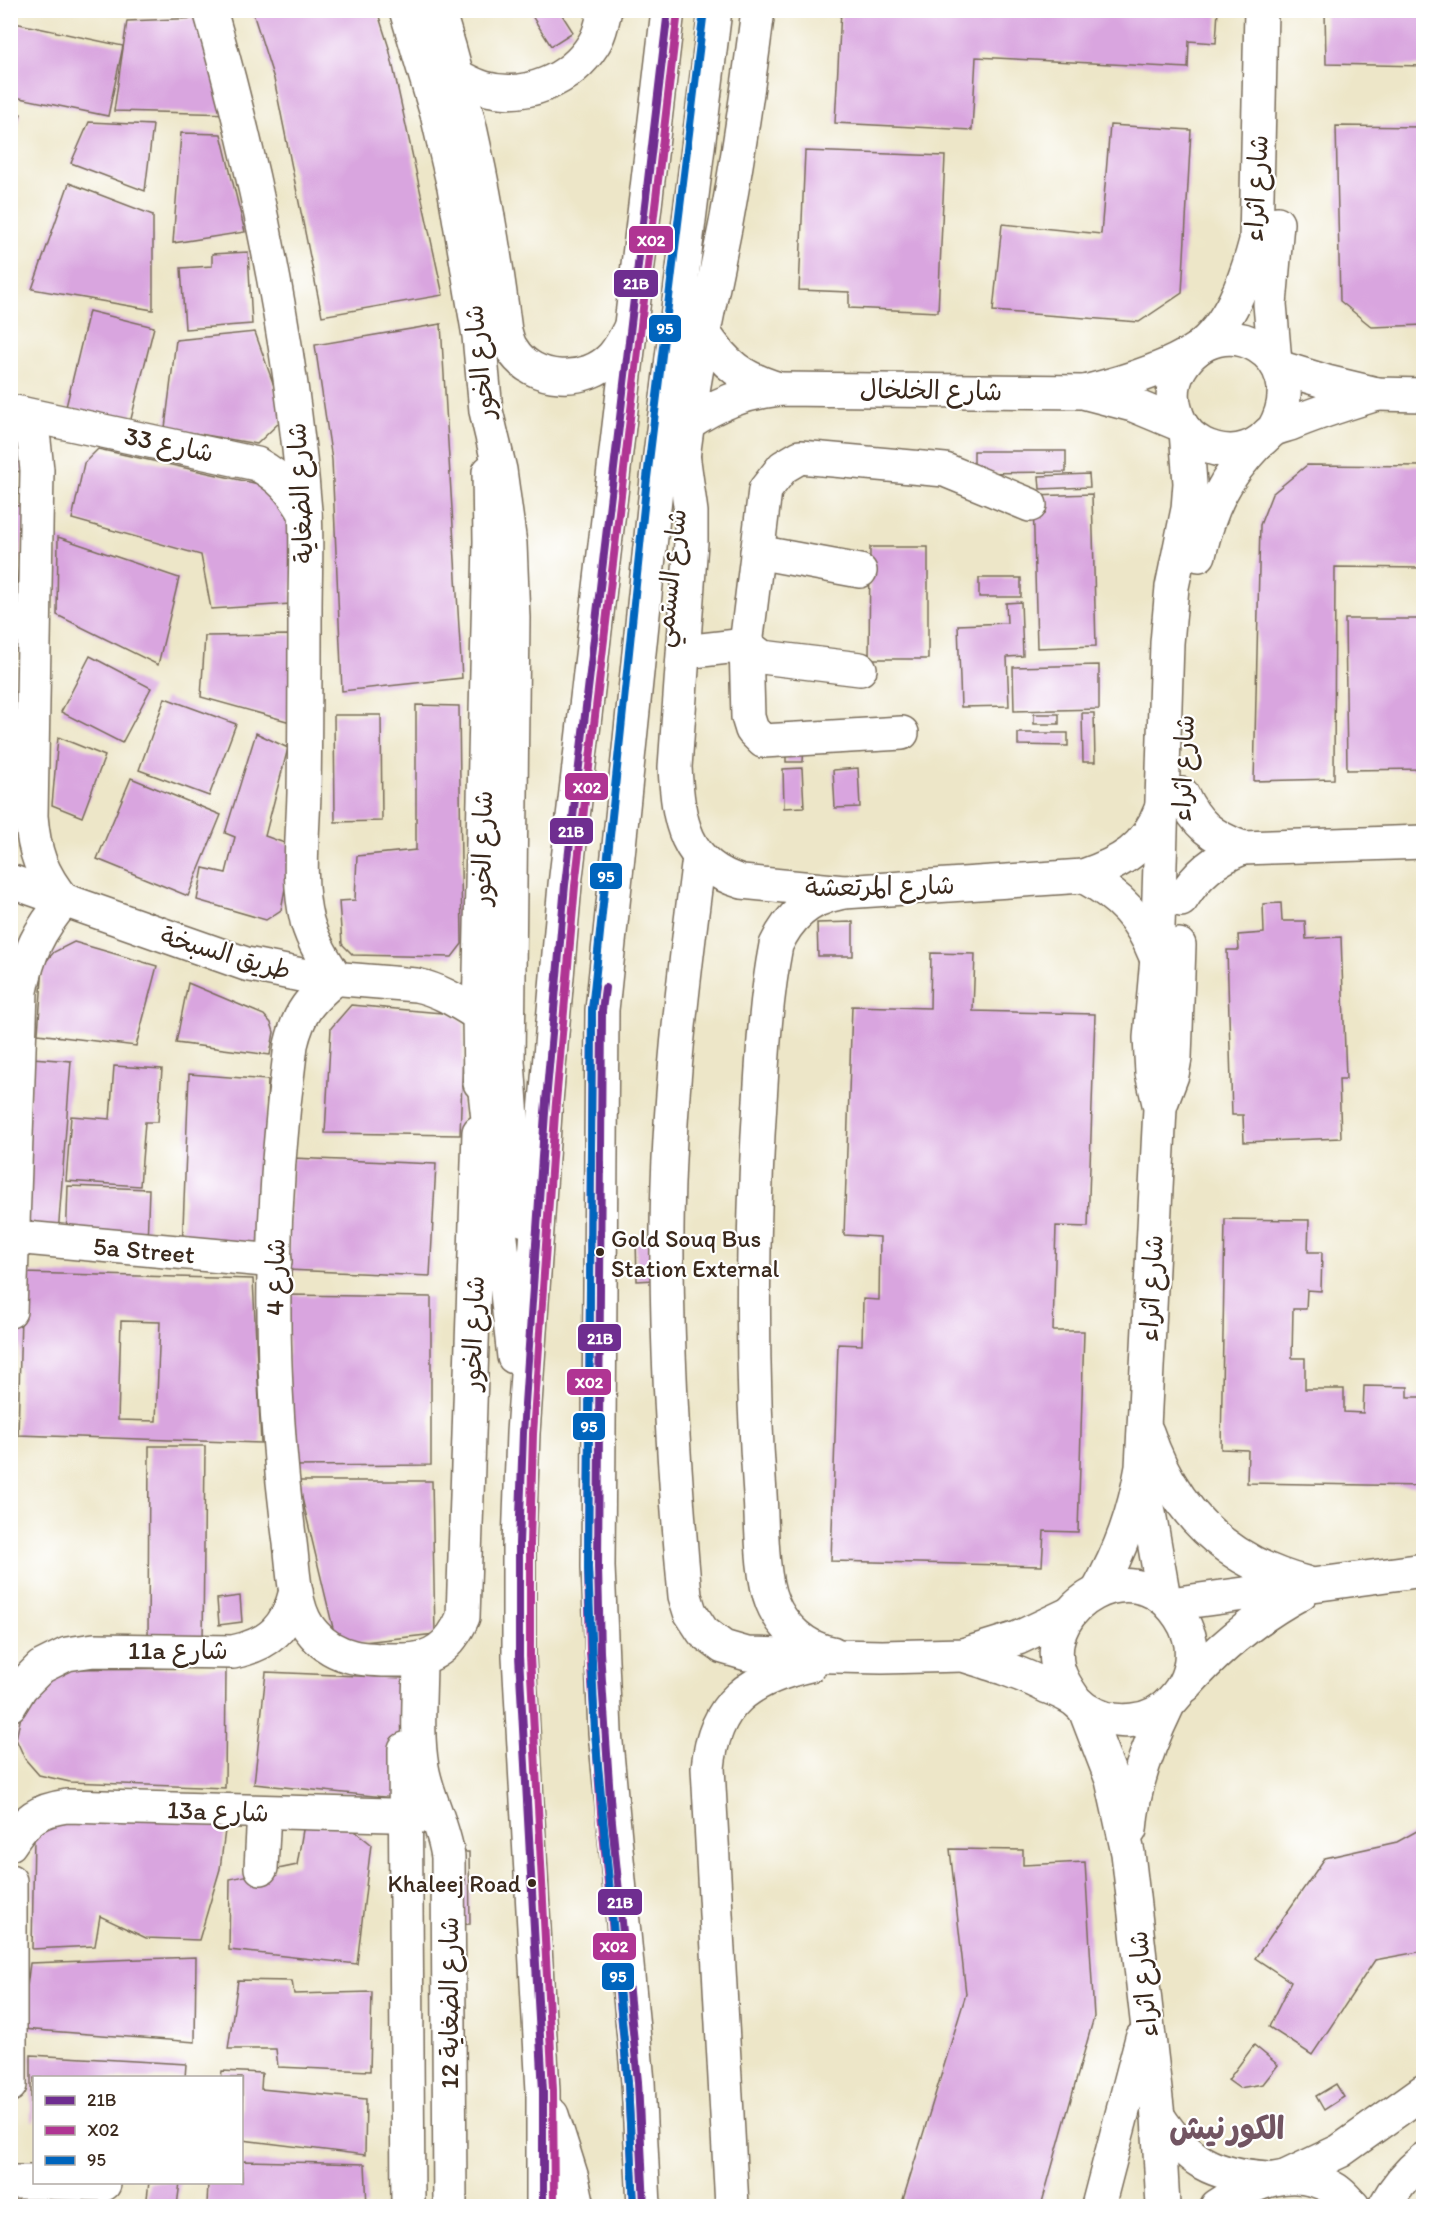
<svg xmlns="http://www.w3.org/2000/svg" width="1434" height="2217" viewBox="0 0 1434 2217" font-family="Itim,'Playpen Sans Arabic',sans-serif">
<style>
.building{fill:#d9a5df;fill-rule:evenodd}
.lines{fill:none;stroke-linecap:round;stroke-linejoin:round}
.minor-casing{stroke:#796c5a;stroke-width:36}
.major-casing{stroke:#796c5a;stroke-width:36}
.minor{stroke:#fff;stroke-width:33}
.major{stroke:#fff;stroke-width:33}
.bus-1-casing{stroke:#fff;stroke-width:12}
.bus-2-casing{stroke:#fff;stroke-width:12}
.bus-3-casing{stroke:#fff;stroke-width:12}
.bus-1{stroke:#6f2e90;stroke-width:8}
.bus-2{stroke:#b03593;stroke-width:8}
.bus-3{stroke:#0065bd;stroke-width:8}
.bus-dot{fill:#3b2a1e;stroke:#fff;stroke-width:2}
.labels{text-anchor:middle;stroke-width:4.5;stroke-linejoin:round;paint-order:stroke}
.bus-label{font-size:24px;fill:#3b2a1e;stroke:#fff;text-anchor:start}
.street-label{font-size:26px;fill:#3b2a1e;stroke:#fff}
.district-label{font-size:32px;font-weight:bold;fill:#725562;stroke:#fff}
.line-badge{stroke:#fff;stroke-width:2}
.badge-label{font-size:16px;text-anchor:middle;font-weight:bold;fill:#fff}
</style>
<rect width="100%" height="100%" fill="#fff"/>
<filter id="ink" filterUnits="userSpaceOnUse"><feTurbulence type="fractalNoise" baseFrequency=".0167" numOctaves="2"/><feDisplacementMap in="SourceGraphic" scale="12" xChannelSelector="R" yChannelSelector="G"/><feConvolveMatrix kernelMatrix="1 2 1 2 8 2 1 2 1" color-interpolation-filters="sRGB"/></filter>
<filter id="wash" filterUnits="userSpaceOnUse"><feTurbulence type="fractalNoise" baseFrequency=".008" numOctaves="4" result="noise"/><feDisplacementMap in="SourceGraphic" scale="24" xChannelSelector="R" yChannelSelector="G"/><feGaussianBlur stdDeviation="1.35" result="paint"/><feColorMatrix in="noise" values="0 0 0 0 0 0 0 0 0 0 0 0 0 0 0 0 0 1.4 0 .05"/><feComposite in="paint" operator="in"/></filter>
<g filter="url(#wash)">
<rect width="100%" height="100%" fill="#ede6c8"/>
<g id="blocks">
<!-- building -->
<g class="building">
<polygon points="252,10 377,10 389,48 443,295 322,316 274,79"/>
<polygon points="540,10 559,10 573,32 551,46 532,16"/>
<polygon points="841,10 1218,10 1216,43 1189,41 1188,68 976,57 972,130 835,123"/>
<polygon points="1325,10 1424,10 1424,66 1326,64"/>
<polygon points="200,18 235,114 114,111 127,21"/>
<polygon points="10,22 123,46 108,116 10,96"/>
<polygon points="10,111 21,114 11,146 10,146"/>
<polygon points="89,122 153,125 145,191 71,163"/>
<polygon points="1110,125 1191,130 1182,293 1139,322 993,311 1002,224 1101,234"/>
<polygon points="1336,126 1424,127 1424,325 1372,327 1340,301"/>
<polygon points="181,133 221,134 245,232 173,243"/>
<polygon points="805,151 945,156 938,312 849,308 849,292 799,290"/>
<polygon points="69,183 153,215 153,310 32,289"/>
<polygon points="248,252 252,324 185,329 181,268 212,266 212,254"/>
<polygon points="89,311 154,327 130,423 66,407"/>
<polygon points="441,324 462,678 342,691 332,460 315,345"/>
<polygon points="255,332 285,417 257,444 165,428 176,340"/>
<polygon points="10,420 27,472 10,471"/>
<polygon points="98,449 268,486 297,512 291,604 211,609 201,555 72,519 84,463"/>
<polygon points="974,451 1066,451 1066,472 974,473"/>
<polygon points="1307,465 1424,466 1424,568 1335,567 1334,779 1254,781 1260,525 1272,494"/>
<polygon points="1089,474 1090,487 1040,489 1039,476"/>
<polygon points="1092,494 1096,646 1037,648 1033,496"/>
<polygon points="10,505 28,507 12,610 10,610"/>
<polygon points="58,537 179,578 158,665 57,615"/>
<polygon points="870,547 928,547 928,659 869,659"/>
<rect x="979" y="578" width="42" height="19"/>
<polygon points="1021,602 1023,656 1007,657 1009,706 961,707 958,625 1007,623 1006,603"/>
<polygon points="1345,619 1424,619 1424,769 1347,770"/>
<polygon points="292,635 294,723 201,697 205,636"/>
<polygon points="90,656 151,688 122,743 61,712"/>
<polygon points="1099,665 1099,709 1014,711 1013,667"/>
<polygon points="165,698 236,724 209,796 139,770"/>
<polygon points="416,705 459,706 462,944 452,957 353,955 342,944 339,901 355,900 357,856 416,850"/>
<polygon points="1082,713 1094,713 1095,762 1083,762"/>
<rect x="1034" y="714" width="25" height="10"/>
<polygon points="334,715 381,715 382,821 335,822"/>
<polygon points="256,733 288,748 265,836 293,846 281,910 266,920 197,900 203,868 226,873 235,837 225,833"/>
<polygon points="1018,733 1068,733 1068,746 1018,745"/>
<polygon points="58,737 105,756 82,817 52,805"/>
<polygon points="786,745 804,745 803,762 786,762"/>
<polygon points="802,768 804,807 784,808 783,769"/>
<polygon points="858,768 860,807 835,808 833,770"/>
<polygon points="131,778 221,815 188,896 97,859"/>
<polygon points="1281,903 1282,921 1305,921 1306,939 1341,937 1346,1079 1339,1079 1341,1138 1244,1142 1243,1115 1232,1115 1227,950 1239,950 1238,935 1264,933 1263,904"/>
<polygon points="853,922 853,956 818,956 817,923"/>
<polygon points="74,942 157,966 136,1046 38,1034 43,965 54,952"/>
<polygon points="931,953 975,954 973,1011 1095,1014 1088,1227 1056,1226 1053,1331 1084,1331 1078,1532 1044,1531 1042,1566 831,1561 838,1344 862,1345 863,1299 879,1300 880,1237 844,1235 852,1006 930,1008"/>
<polygon points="1420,964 1424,964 1424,1039 1421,1039"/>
<polygon points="188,983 264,1015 271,1023 274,1032 270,1055 176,1043"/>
<polygon points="351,1005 453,1014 464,1025 460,1135 325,1133 331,1028"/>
<polygon points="32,1058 71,1061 58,1235 19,1232"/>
<polygon points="114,1066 162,1069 158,1122 145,1122 140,1186 66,1181 71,1116 110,1119"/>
<polygon points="189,1074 268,1080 261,1255 182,1252"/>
<polygon points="292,1158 436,1164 430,1276 287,1270"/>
<polygon points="68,1186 149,1189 147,1245 66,1242"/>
<polygon points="1225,1219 1309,1220 1308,1252 1322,1252 1321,1291 1307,1290 1306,1309 1293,1309 1292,1358 1305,1358 1305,1389 1344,1389 1344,1412 1363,1413 1364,1386 1408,1387 1408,1397 1424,1397 1424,1486 1247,1483 1248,1450 1221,1449"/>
<polygon points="653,1239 654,1280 637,1281 636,1240"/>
<path d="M 22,1273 L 253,1279 L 261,1443 L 18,1435 ZM 121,1321 L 160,1322 L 156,1421 L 118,1420 Z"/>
<polygon points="288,1295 431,1297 431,1465 288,1466"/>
<polygon points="149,1446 205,1446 203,1645 148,1645"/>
<polygon points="298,1481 432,1481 435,1634 337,1645"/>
<polygon points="240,1596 242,1622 219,1625 217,1599"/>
<polygon points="226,1668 225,1788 70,1782 39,1775 25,1759 16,1739 24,1702 53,1669"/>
<polygon points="266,1672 403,1678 404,1799 254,1784"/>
<polygon points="53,1808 227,1815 220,1869 199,1940 146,1938 100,1916 95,1946 32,1949 34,1836"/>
<polygon points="304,1824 351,1828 371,1844 357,1964 229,1950 230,1879 297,1865"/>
<polygon points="1424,1827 1424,1951 1375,1960 1312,2055 1269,2027 1291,1982 1255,1958 1325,1858 1397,1842"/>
<polygon points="950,1849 1023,1850 1023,1865 1085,1862 1094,2017 1041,2206 901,2206 966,1994"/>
<polygon points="450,1852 469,1852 470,1924 451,1925"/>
<polygon points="196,1957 195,2042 22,2029 30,1963"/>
<polygon points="238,1980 292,1981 294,1994 372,1992 370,2071 278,2067 276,2049 228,2049"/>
<polygon points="1254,2045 1278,2065 1263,2084 1239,2088 1228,2080"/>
<polygon points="31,2055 186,2064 185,2078 34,2078 34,2122 31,2121"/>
<polygon points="222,2071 262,2073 261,2089 366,2099 365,2155 242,2140 242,2078 221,2078"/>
<polygon points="1336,2084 1344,2097 1324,2110 1316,2096"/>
<polygon points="242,2161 365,2164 367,2206 207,2206 208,2182 242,2182"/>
<polygon points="149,2182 180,2182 177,2206 146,2206"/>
<polygon points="77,2203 77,2206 24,2206 24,2204"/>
</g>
</g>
</g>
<g filter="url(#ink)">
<use href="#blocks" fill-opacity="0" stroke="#796c5a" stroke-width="1.5"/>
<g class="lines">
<defs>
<g id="minor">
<path d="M 210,10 C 257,175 291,339 305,511 C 307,543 305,577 305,610 C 305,671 305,732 304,793 C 303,834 297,881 307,921 C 313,942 325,961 336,978 C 310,1000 299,1011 291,1045 C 269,1209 268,1379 290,1543 C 294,1572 293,1612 314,1634 C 337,1661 369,1660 401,1660 C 433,1661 451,1645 463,1617 L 479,1132"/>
<path d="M 459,77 C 467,81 476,86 484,88 C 525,100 571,80 593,45 C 600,35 602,22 605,10"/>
<path d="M 704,333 C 725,365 742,378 779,389"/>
<polyline points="1275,362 1270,304 1277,223"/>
<polyline points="1278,367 1327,382 1377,394 1424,395"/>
<path d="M 1085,392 C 1121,383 1166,370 1197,349 C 1230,325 1246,279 1256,241 L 1261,10"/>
<path d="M 10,411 L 257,464 C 281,478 291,489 305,513"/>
<path d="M 687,424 C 716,404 744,393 779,389 L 1083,392 L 1133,405 L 1181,425"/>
<path d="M 1273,430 C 1317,355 1219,302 1180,369 C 1170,386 1172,405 1180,422 C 1184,431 1193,439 1202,444 C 1220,453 1242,454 1259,442 C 1264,439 1268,433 1273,430 C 1278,427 1284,426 1290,424 C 1318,412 1348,403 1377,394"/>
<path d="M 683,454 L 691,512 L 691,542 L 675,767 C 678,820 684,865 742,882 L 844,892 L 1083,876 C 1121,863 1146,849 1161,809"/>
<polyline points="757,552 860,571"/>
<path d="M 1199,555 C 1210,508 1224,478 1258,443"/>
<polyline points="684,652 746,645 748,717 752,730 763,741 902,733"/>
<polyline points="860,669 762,657 746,645 765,490 783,467 800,457 945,470 1030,505"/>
<path d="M 1182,794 C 1197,825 1211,836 1243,848"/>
<path d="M 699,858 C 683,981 668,1105 667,1229 C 666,1352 674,1473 685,1596 L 690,1612 L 703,1632 L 723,1647 L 747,1654 L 882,1657 L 963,1655 L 1018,1638 L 1069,1614"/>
<path d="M 1083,876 C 1121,897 1140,917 1156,957"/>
<path d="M 10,881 L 246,964 L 306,976 L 416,985 C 440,990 458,1002 479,1015"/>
<path d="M 1181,900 C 1197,874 1215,859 1243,848 L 1424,842"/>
<polyline points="480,1083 479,1015 490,541 489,472"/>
<polyline points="1161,1104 1172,1075 1175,1058 1179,945"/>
<polyline points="14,1237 275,1261"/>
<path d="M 10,1311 L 21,991 C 28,953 39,930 64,901 C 41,873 34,852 31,816 L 37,470 L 34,441 L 23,414"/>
<path d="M 1147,1432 C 1173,1510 1225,1562 1306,1583"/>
<polyline points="1144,1484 1164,1598"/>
<path d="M 1098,1591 C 1121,1550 1134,1513 1142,1467 L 1160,1108 L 1152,1073 L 1150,1038 L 1157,958 L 1167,643 L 1172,587 L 1188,509 L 1190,483 L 1186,431"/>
<polyline points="1170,1604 1424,1570"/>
<path d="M 832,1653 C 806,1649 782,1627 772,1602 C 761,1575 762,1525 760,1494 C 751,1375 752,1254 758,1135 C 762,1072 764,1007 776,945 C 789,917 808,899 839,893"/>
<path d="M 963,1655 C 992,1664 1021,1673 1048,1687 C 1056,1690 1065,1694 1073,1699 C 1078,1702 1081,1707 1087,1710 C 1114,1727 1152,1724 1173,1699 C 1187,1684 1193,1665 1191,1645 C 1189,1631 1183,1620 1174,1609 C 1131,1555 1043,1603 1058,1668 C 1061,1680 1068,1690 1075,1700"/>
<path d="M 420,1659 C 420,1694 416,1732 422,1767 C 427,1798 444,1825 448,1857 L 450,2206"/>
<path d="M 1185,1686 C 1219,1648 1256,1617 1301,1593"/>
<path d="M 10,1705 L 21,1687 L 41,1667 L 67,1654 L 94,1650 L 233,1652 C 270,1644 287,1628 296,1591"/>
<polyline points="1085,1710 1112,1780 1128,1853 1158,2116 1163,2206"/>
<polyline points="405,1749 408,2206"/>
<path d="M 1130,1830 C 1133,1786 1148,1746 1167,1707"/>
<path d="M 10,1844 C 26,1819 38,1810 67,1806 L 425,1816"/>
<polyline points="261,1868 264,1812"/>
<polyline points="10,1881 10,2085"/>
<path d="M 1158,2116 C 1188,2162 1212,2175 1267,2179"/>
<polyline points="10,2182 34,2182"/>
<polyline points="38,2182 104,2184"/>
<path d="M 732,2206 L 708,1768 C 714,1703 749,1679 810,1665"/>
<polyline points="1098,2206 1142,2038"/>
</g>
<g id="major">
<polyline points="406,10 437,114 454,187 479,336 486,411 500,470 510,544 513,618 508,1061 513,1133 525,1220"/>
<path d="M 438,10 C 472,117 491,220 505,331 C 507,337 508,344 512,349 C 532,383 587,385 613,356 C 620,348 625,338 630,328"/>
<path d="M 682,467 C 691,385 710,304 726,223 C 739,153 749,82 758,10"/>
<polyline points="481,1055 514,1357"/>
<polyline points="552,2115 572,2178 578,2206"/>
<polyline points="1285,2177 1340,2151 1424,2091"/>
<polyline points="543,2206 543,2091 519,1656 519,1544 523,1433 545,1113 565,885 668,10"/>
<polyline points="644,2206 638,2082 605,1732 598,1567 602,1010 657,479 715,10"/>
<path d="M 1217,2206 C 1254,2182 1294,2163 1336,2190 C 1342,2194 1348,2201 1353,2206"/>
<path d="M 1385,2206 C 1394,2189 1408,2172 1424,2159"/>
</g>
</defs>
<!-- minor casing -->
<use href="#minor" class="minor-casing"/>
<!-- major casing -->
<use href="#major" class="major-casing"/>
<!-- minor -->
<use href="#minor" class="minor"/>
<!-- major -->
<use href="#major" class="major"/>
<defs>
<g id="bus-1">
<polyline points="605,988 602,1010 598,1567 600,1652 611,1812 638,2082 644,2206"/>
<polyline points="543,2206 543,2091 519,1656 519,1544 523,1433 545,1113 565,885 668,10"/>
</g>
<g id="bus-2">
<polyline points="595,987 592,1010 588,1567 590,1653 601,1813 628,2083 634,2206"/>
<polyline points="554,2206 553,2090 530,1656 530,1544 533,1434 555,1114 575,886 678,11"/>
</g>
<polyline id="bus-3" points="634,2206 628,2083 595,1733 588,1567 592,1010 647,478 704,10"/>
</defs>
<!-- bus-1 casing -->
<use href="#bus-1" class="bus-1-casing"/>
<!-- bus-2 casing -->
<use href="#bus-2" class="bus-2-casing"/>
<!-- bus-3 casing -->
<use href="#bus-3" class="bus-3-casing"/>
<!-- bus-1 -->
<use href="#bus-1" class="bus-1"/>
<!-- bus-2 -->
<use href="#bus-2" class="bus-2"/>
<!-- bus-3 -->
<use href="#bus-3" class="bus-3"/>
</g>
</g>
<!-- markers -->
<g class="bus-dot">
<circle cx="600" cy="1252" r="5"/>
<circle cx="532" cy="1883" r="5"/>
</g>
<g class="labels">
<!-- bus labels -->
<g class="bus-label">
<text x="611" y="1247">Gold Souq Bus<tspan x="611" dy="30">Station External</tspan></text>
<text x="521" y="1892" text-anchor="end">Khaleej Road</text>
</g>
<!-- street labels -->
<g class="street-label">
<text transform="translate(1256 188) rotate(-87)" y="9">شارع اثراء</text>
<text transform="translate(479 362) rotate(-96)" y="9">شارع الخور</text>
<text transform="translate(931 390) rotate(1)" y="9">شارع الخلخال</text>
<text transform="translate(169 444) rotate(12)" y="9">شارع 33</text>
<text transform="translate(300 493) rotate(-93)" y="9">شارع الضغاية</text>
<text transform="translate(670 578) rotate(-84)" y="9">شارع الستمي</text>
<text transform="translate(1183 768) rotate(-88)" y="9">شارع اثراء</text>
<text transform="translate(482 848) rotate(-89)" y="9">شارع الخور</text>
<text transform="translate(880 886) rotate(-1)" y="9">شارع المرتعشة</text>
<text transform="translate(226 953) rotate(16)" y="9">طريق السبخة</text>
<text transform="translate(144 1250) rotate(5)" y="9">5a Street</text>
<text transform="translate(275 1277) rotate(-89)" y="9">شارع 4</text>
<text transform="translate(1151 1288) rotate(-87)" y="9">شارع اثراء</text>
<text transform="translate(473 1333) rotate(-88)" y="9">شارع الخور</text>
<text x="178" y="1659">11a شارع</text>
<text transform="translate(218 1811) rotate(2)" y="9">13a شارع</text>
<text transform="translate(1143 1984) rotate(-96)" y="9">شارع اثراء</text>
<text transform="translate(449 2003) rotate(-90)" y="9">12 شارع الضغاية</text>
</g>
<!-- district labels -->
<g class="district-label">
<text x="1227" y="2139">الكورنيش</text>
</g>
</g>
<g class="line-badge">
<rect x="628" y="225" width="46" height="29" rx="6" fill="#b03593"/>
<rect x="613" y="269" width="46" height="29" rx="6" fill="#6f2e90"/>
<rect x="648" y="314" width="34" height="29" rx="6" fill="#0065bd"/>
<rect x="564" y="772" width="45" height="29" rx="6" fill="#b03593"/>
<rect x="549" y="817" width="45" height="28" rx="6" fill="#6f2e90"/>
<rect x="589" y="862" width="34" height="28" rx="6" fill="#0065bd"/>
<rect x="577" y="1323" width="45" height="29" rx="6" fill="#6f2e90"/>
<rect x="566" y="1368" width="46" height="28" rx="6" fill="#b03593"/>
<rect x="572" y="1412" width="34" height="29" rx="6" fill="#0065bd"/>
<rect x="597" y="1888" width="46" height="28" rx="6" fill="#6f2e90"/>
<rect x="592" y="1932" width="45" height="29" rx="6" fill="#b03593"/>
<rect x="601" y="1962" width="34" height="29" rx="6" fill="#0065bd"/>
</g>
<g class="badge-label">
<text x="651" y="246">X02</text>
<text x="636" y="289">21B</text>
<text x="665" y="334">95</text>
<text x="587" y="793">X02</text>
<text x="571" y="837">21B</text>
<text x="606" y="882">95</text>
<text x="600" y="1344">21B</text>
<text x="589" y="1388">X02</text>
<text x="589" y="1432">95</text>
<text x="620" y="1908">21B</text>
<text x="614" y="1952">X02</text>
<text x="618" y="1982">95</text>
</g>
<!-- margin -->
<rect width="1434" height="2217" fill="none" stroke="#fff" stroke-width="36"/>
<!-- legend -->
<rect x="33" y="2076" width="210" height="108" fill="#ffffff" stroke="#b1aaa5" stroke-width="1.5"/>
<rect x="45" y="2096" width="30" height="9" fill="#6f2e90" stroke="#b1aaa5" stroke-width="1.5"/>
<text x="87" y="2106" font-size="18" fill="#3b2a1e">21B</text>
<rect x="45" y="2126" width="30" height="9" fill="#b03593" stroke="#b1aaa5" stroke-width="1.5"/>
<text x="87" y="2136" font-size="18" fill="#3b2a1e">X02</text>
<rect x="45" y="2156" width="30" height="9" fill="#0065bd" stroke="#b1aaa5" stroke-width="1.5"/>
<text x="87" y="2166" font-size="18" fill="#3b2a1e">95</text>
</svg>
